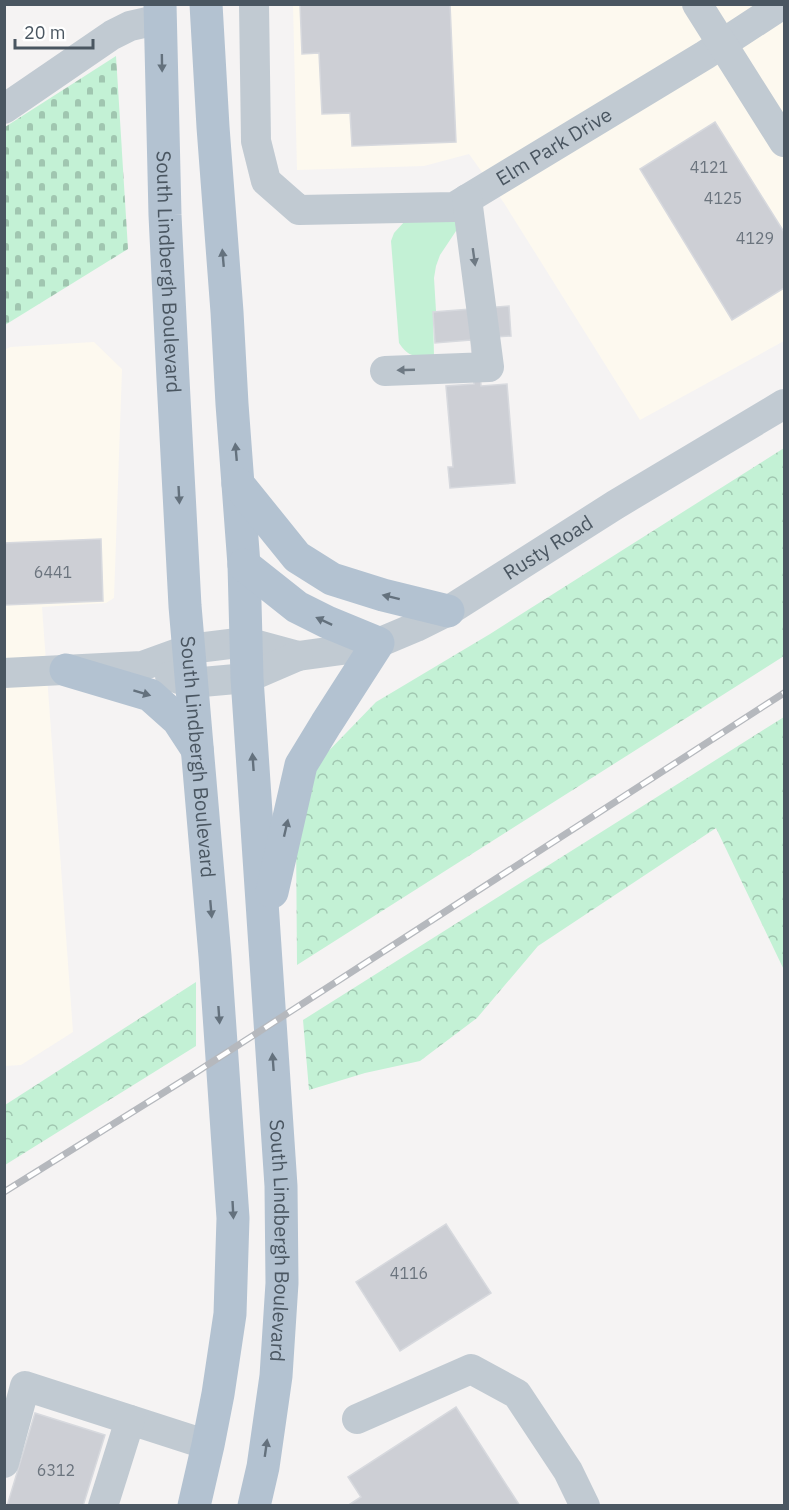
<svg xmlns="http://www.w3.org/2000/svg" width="789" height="1510" viewBox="0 0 789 1510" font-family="'IBM Plex Sans',sans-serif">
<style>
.commercial{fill:#fdf9ef}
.grass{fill:#c3f1d5}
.forest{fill:url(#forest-crowns)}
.cemetery{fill:url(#cemetery-stones)}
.building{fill:#cdcfd5;stroke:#d7d9de;stroke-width:1.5}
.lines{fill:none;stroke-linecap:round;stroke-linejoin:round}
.minor{stroke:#c1cad2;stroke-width:30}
.major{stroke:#b3c2d1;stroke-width:33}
.rail-casing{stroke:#b5b8bd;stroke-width:7}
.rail{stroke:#fff;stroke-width:4.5;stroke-dasharray:14;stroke-linecap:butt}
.oneway{fill:#64717d}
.oneway2{fill:#6e7983}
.labels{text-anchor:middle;stroke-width:5;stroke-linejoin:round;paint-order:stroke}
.number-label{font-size:16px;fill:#6b747e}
.street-label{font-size:20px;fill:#4a5661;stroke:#fff}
</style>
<defs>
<pattern id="forest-crowns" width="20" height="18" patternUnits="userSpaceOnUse" patternTransform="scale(1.5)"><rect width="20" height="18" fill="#c3f1d5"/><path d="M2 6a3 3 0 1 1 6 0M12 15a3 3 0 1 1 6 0" fill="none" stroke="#a0c6b0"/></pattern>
<pattern id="cemetery-stones" width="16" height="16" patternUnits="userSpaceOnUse" patternTransform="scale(1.5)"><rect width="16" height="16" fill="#c3f1d5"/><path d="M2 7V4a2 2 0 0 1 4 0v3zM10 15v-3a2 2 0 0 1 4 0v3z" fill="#a0c6b0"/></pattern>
</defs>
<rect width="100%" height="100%" fill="#f5f3f3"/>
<!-- commercial -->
<g class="commercial">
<polygon points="293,5 784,5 784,341 640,420 504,203 469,154 424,166 297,170"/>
<polygon points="94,342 122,369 114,598 106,603 42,607 73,1032 21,1065 5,1066 4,350 10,347"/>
</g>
<!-- grass -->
<path class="grass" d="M 450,213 L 458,228 L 440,255 L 436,266 L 434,278 L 436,311 L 433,312 L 434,356 C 415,356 410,359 399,343 L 391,241 L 394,233 L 405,221 Z"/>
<!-- forest -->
<g class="forest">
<polygon points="784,448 784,656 297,965 296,832 315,765 376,702 490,634"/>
<polygon points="784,717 784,970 716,828 538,946 477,1018 420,1061 365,1073 309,1090 303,1020"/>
<polygon points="196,982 196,1046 5,1165 5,1105"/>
</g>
<!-- cemetery -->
<polygon class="cemetery" points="116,56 128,249 5,325 5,127"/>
<!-- building -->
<g class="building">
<polygon points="300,4 450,4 456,142 352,146 350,113 322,114 319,53 302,54"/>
<polygon points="715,122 784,232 784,288 732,320 640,169"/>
<polygon points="509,306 511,336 478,338 481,386 507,384 515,483 450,488 448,467 453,467 446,386 474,384 471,340 435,343 433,312"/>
<polygon points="101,539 103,601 4,605 4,543"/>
<polygon points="446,1224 491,1293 400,1351 356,1282"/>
<polygon points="456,1407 520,1506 347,1506 361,1497 348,1477"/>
<polygon points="35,1413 105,1435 83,1506 7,1506"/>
</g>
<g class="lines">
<!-- minor -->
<g class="minor">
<path id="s1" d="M 254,4 L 256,141 L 266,181 L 299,210 L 454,207 L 705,55 L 783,4"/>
<polyline points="697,4 784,142"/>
<polyline points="4,109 112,35 130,26 161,19"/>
<polyline points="385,371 489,367 467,199"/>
<path id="s2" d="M 4,673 L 142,666 L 189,649 L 246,642 L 298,656 L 342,650 L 378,643 L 416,627 L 448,611 L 615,505 L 784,404"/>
<polyline points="170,676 191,683 247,678 298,656"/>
<polyline points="357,1419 471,1369 517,1394 568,1471 585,1506"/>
<polyline points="4,1463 25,1386 208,1445"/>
<polyline points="103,1506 130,1420"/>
</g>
<!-- major -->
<g class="major">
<path id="s3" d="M 160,4 L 165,215 L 173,379 L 185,606 L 215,956 L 233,1218 L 230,1314 L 218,1394 L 208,1445 L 194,1506"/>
<path id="s4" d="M 206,4 L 213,127 L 227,312 L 232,404 L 244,565 L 247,678 L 281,1186 L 282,1283 L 276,1376 L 263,1467 L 254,1506"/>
<polyline points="238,484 297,557 332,579 383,595 448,611"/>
<polyline points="244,565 297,607 327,622 378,643 326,724 301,765 272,892"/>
<polyline points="66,670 150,695 178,720 197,749"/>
</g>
<defs>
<polyline id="rail" points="4,1192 195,1073 784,693"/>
</defs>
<!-- rail casing -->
<use href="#rail" class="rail-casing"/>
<!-- rail -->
<use href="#rail" class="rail"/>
</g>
<!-- one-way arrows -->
<defs><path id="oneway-solid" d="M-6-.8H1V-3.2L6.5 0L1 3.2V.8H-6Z" transform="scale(1.5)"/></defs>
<g class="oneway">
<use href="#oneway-solid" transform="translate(162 63) rotate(89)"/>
<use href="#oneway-solid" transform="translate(223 258) rotate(-95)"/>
<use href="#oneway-solid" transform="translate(236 452) rotate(-95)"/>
<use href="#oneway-solid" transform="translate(179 495) rotate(87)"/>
<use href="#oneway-solid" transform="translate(391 597) rotate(-166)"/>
<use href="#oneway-solid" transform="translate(324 621) rotate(-155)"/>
<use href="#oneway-solid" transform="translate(142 693) rotate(17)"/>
<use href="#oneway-solid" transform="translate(253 762) rotate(-94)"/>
<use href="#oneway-solid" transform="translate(286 828) rotate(-77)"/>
<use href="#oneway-solid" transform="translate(211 909) rotate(85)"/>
<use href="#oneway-solid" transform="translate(219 1015) rotate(86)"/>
<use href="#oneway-solid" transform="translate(273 1062) rotate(-94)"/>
<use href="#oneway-solid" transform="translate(233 1210) rotate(87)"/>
<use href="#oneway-solid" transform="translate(266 1448) rotate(-82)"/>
</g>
<g class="oneway2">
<use href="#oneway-solid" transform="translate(474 257) rotate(82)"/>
<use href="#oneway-solid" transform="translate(406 370) rotate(178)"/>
</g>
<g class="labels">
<!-- number labels -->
<g class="number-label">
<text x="709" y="173">4121</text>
<text x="723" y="204">4125</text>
<text x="755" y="244">4129</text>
<text x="53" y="578">6441</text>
<text x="409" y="1279">4116</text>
<text x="56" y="1476">6312</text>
</g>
<!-- street labels -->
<g class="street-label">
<text dy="7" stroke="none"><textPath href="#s1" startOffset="494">Elm Park Drive</textPath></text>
<text dy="7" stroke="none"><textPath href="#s3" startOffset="268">South Lindbergh Boulevard</textPath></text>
<text dy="7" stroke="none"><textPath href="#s2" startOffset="576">Rusty Road</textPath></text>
<text dy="7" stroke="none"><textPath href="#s3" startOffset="754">South Lindbergh Boulevard</textPath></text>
<text dy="7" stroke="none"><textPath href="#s4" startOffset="1239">South Lindbergh Boulevard</textPath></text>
</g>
</g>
<!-- border -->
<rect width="789" height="1510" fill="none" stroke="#4a5661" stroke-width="12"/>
<!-- scale -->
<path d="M15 39v9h78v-9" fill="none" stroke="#4a5661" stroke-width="3"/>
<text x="24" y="39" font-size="18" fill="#4a5661" stroke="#ffffff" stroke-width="4.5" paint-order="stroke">20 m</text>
</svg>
